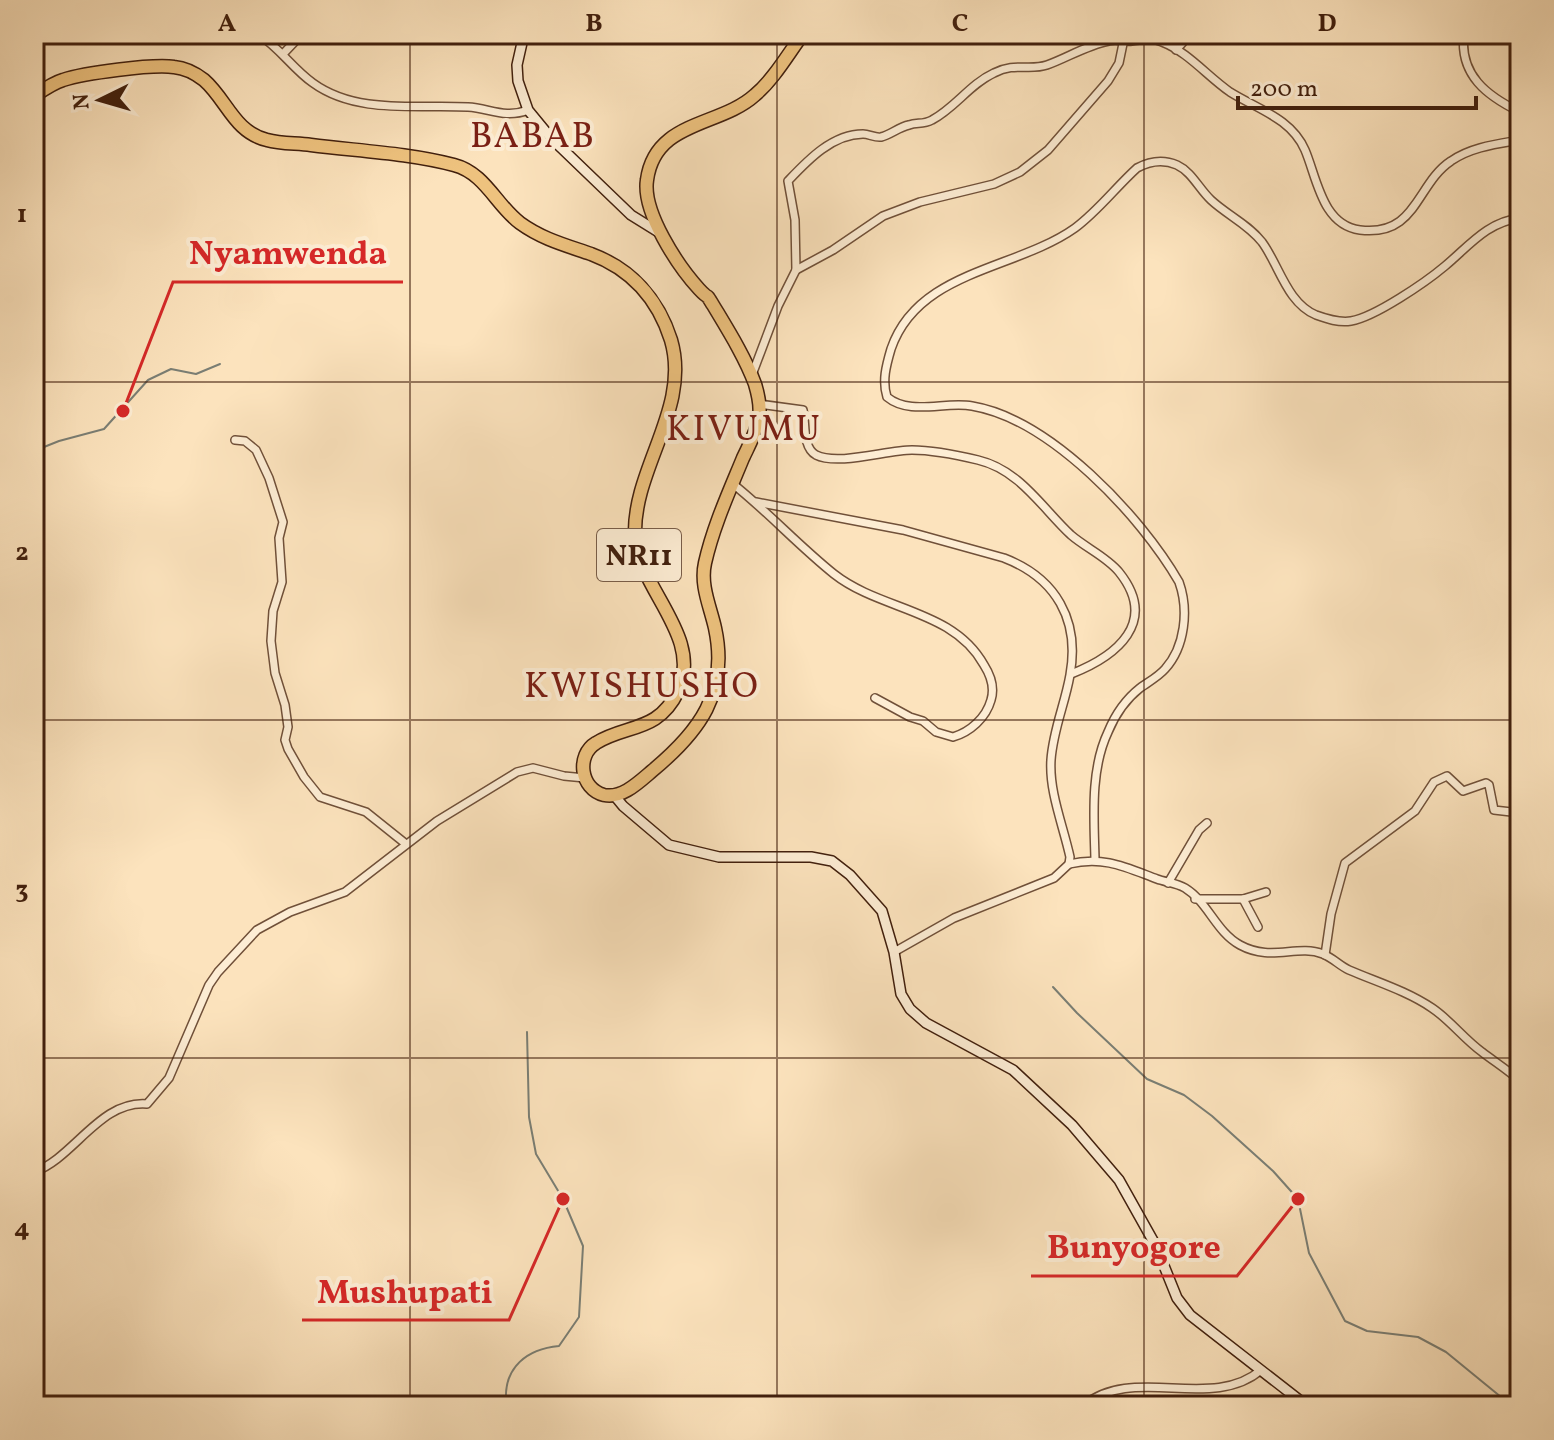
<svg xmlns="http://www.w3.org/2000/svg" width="1554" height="1440" viewBox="0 0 1554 1440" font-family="Vollkorn,serif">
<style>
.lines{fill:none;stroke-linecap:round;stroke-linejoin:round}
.stream{stroke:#7a7e74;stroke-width:2}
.street-casing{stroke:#705039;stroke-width:10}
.secondary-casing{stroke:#411f0d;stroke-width:12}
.highway-casing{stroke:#411f0d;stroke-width:15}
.street{stroke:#fdedd4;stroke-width:7}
.secondary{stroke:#fdedd4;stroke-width:9}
.highway{stroke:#eec27e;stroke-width:12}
.grid{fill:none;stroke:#411f0d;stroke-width:2;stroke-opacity:0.55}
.labels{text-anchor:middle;stroke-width:8;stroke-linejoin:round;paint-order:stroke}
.shield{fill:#fdedd4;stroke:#795d49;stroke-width:2}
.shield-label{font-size:30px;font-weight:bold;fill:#411f0d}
.quarter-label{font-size:36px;letter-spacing:2px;fill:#7a1f14;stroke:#fdedd4}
.leader{fill:none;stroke:#d62828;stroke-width:3}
.callout-dot{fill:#d62828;stroke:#fdedd4;stroke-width:3}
.callout-label{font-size:34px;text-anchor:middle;font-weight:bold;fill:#d62828;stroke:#fdedd4;stroke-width:8;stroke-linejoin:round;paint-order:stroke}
.neatline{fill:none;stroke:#411f0d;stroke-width:3}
.grid-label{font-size:26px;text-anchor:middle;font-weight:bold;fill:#411f0d}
</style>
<rect width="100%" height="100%" fill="#fce3bd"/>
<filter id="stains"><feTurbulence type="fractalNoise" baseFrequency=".0025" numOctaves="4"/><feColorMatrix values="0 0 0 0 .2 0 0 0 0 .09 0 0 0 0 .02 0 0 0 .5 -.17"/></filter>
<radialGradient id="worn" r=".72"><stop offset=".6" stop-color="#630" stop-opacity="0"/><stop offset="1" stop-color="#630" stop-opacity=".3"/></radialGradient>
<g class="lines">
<!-- stream -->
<g class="stream">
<polyline points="34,451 59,441 104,429 148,380 171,369 196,374 220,364"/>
<polyline points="1053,987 1077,1013 1147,1079 1184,1095 1212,1116 1273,1171 1298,1199 1309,1253 1345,1321 1367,1331 1418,1337 1446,1352 1512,1406"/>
<path d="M 510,1406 L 506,1401 C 504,1367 527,1349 559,1346 L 579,1317 L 583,1246 L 563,1199 L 536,1154 L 529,1117 L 527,1032"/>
</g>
<defs>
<g id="street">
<path d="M 258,34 C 279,47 293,69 313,83 C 357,115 418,104 468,107 C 489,108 505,119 528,110"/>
<polyline points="1225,34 1231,39 1239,38 1244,34"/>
<path d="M 1464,34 C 1459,75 1487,96 1520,112"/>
<polyline points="1176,50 1186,39 1210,34"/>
<polyline points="283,54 302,34"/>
<polyline points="796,270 833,250 883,216 920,202 994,184 1020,172 1048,150 1108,81 1119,63 1125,34"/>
<path d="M 752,375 L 778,306 L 796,270 L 795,220 L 788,181 C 807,161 832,134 863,134 C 869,134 875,138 881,137 C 890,135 899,127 909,125 C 917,122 923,125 932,120 C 955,108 970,84 994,73 C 1015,62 1029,71 1047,65 C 1067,58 1087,45 1109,41 C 1117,39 1124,42 1132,41 C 1143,40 1152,37 1162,42 C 1188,52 1207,76 1230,92 C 1257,109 1291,118 1305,150 C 1317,178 1322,225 1360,230 C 1417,237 1416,184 1451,161 C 1471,147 1497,144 1520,140"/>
<path d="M 759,404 L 803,410 C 806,423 802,447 816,455 C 838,466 887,450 912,450 C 934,450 957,455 978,460 C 1020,470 1042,508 1071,535 C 1086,548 1107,557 1119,572 C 1159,622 1117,656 1071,674"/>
<polyline points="235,440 245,441 256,450 269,478 283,522 279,538 282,582 273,611 271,641 275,673 285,705 288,727 285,740 288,749 304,777 320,797 366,812 406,844"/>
<path d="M 733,484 C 768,512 799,546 834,574 C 881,611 953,609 984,665 C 991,676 995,687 991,700 C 986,718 970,732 953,737 L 936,732 L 923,721 L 910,717 L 875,698"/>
<path d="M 756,502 L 903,530 L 1004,558 C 1056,578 1080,620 1070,675 C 1065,704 1053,730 1051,760 C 1049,792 1063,825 1070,857 L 1069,864 L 1054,878 L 954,918 L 894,952"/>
<path d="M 1095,859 C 1094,818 1090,770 1108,732 C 1115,715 1126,699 1140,688 C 1148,682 1158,677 1165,669 C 1185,647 1189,610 1179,582 C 1141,516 1050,419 972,406 C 945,401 910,416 887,397 C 882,381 886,366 891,349 C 918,270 1016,270 1075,228 C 1098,211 1116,187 1137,168 C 1150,161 1163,159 1177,165 C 1192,172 1199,189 1211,200 C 1227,215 1248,224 1262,242 C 1279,265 1287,303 1316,315 C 1327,319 1339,323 1351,321 C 1375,317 1426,282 1445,266 C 1469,246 1487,222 1520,218"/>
<path d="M 1069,864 C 1104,856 1125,867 1157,879 C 1165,882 1177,883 1185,888 C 1208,902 1216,932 1240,945 C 1271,962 1297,944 1323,954 C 1333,958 1340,966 1349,970 C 1377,982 1407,991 1432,1008 C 1450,1020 1464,1039 1482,1052 C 1495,1062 1508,1070 1520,1081"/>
<polyline points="1168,883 1199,830 1207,823"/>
<polyline points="1195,899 1243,899 1266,892"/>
<polyline points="1243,899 1258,927"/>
<polyline points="1325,955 1331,914 1345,863 1415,811 1434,782 1447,776 1463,791 1486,783 1489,785 1494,810 1520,813"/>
<path d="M 34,1172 C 74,1158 100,1100 147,1104 L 169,1078 L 209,985 L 218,972 L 257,930 L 290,912 L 345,892 L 437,821 L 517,772 L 533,768 L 564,776 L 585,778"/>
<path d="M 1083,1406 C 1132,1364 1212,1412 1261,1370"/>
</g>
<g id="secondary">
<polyline points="524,34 517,65 518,81 528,110 551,138 631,215 660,233"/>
<polyline points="614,795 623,806 669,845 719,857 811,857 832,861 850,875 882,911 894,952 901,994 910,1009 926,1023 1013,1070 1072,1125 1119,1180 1156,1246 1177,1298 1190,1315 1307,1406"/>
</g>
<path id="highway" d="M 34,96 C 43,90 53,83 63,80 C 84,73 152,64 174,67 C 185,68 195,73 204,80 C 227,100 234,132 267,140 C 281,144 296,143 311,145 C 358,151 408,153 454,165 C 485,173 496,205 520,223 C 542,239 565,245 591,254 C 631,269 658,299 671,340 C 691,408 633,468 635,535 C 637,588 704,636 678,691 C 658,733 626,724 596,743 C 576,755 580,789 604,795 C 622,799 639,782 652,771 C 699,732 729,693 715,628 C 710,606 700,585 705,563 C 713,527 729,492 743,458 C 749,445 757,431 759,417 C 761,406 758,394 755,384 C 745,357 728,330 713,305 C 703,289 712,303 699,289 C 678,266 642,212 647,180 C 655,120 720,127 755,95 C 774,79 788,54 803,34"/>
</defs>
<!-- street casing -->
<use href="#street" class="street-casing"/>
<!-- secondary casing -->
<use href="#secondary" class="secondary-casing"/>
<!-- highway casing -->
<use href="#highway" class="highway-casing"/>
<!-- street -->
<use href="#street" class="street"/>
<!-- secondary -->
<use href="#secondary" class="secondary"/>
<!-- highway -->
<use href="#highway" class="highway"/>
</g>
<!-- grid -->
<path class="grid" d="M 410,34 L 410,1406M 777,34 L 777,1406M 1144,34 L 1144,1406M 34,382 L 1520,382M 34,720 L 1520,720M 34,1058 L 1520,1058"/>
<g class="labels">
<!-- shield labels -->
<rect class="shield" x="597" y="529" width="84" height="52" rx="6"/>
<g class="shield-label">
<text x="639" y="565">NR11</text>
</g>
<!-- quarter labels -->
<g class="quarter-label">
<text x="533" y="147">BABAB</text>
<text x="744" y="440">KIVUMU</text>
<text x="642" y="697">KWISHUSHO</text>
</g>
</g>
<!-- callouts -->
<path class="leader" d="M123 411L173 282H403M1298 1199L1237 1276H1031M563 1199L509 1320H302"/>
<g class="callout-dot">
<circle cx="123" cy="411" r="8"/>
<circle cx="1298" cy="1199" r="8"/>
<circle cx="563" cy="1199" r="8"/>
</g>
<g class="callout-label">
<text x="288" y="264">Nyamwenda</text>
<text x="1134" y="1258">Bunyogore</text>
<text x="405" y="1303">Mushupati</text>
</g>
<!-- margin -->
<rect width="1554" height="1440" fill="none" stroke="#fce3bd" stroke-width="88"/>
<!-- north arrow -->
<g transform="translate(100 100) rotate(265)" stroke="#fdedd4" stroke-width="6" paint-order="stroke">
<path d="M0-6L14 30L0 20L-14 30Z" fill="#411f0d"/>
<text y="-12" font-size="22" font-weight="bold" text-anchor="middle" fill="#411f0d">N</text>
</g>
<!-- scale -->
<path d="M1238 96v12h238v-12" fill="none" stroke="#411f0d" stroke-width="4"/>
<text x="1250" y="96" font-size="24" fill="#411f0d" stroke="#fdedd4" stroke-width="6" paint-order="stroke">200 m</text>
<rect x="44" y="44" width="1466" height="1352" class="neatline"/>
<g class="grid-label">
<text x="227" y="31">A</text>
<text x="594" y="31">B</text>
<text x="960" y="31">C</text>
<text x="1327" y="31">D</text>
<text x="22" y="222">1</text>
<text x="22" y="560">2</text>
<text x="22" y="898">3</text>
<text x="22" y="1236">4</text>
</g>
<rect width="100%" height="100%" filter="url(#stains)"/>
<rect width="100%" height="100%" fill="url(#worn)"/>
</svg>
